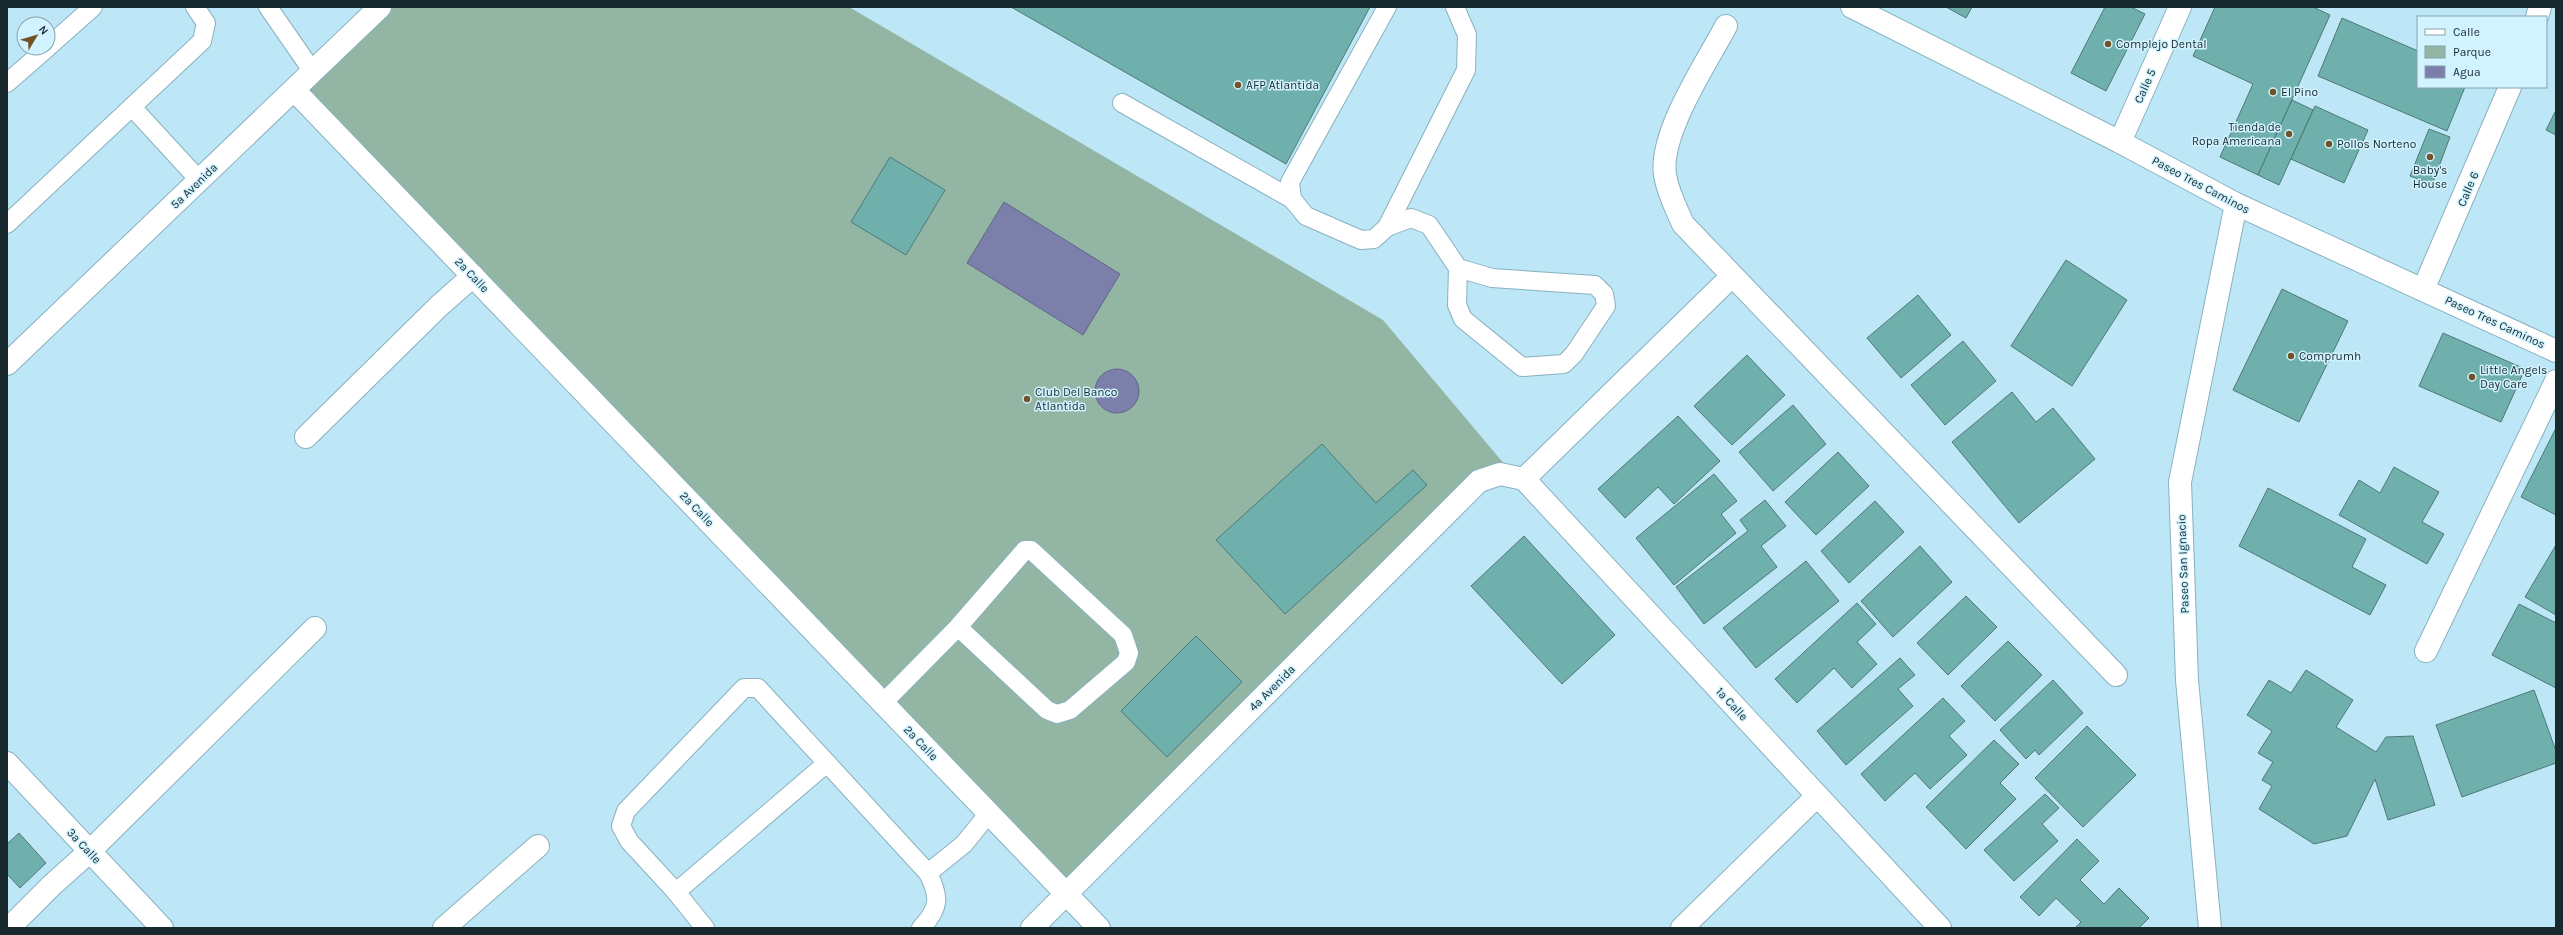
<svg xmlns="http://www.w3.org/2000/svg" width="2563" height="935" viewBox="0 0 2563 935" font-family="Karla,sans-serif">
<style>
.green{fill:#93b6a4}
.water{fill:#7d7fab;stroke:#5f6686}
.building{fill:#6fb0ad;stroke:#4e7977}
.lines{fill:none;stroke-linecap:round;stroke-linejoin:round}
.lane-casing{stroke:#89b1c0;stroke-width:20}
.street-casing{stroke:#89b1c0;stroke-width:24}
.secondary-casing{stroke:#89b1c0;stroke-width:24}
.lane{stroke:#fff;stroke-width:18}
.street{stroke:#fff;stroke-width:22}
.secondary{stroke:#fff;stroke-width:22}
.poi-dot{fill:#725328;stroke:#d1f2ff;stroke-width:1.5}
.labels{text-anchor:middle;stroke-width:3;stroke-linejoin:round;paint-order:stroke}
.poi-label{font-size:12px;fill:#192a2f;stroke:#d1f2ff;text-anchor:start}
.street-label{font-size:12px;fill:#192a2f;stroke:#d1f2ff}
</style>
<rect width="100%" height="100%" fill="#bde7f6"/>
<!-- green -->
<polygon class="green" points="382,7 849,7 1383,320 1516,478 1486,490 1074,886 301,84"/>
<!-- water -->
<g class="water">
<polygon points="1004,202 1120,274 1083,335 967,263"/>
<circle cx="1117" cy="391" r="22"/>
</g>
<!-- building -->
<g class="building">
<polygon points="1011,7 1370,7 1286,164"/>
<polygon points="1946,7 1972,7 1966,18"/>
<polygon points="2105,7 2131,7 2145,14 2106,91 2071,73"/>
<polygon points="2215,7 2313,7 2330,15 2258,175 2220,157 2253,84 2193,56"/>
<polygon points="2342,18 2418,51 2418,87 2465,87 2447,131 2318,76"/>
<polygon points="2292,100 2313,110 2279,185 2258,175"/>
<polygon points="2315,106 2368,130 2344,183 2291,159"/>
<polygon points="2556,110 2556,135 2546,130"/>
<polygon points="2429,129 2450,137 2432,185 2410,176"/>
<polygon points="890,157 945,190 906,255 851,222"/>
<polygon points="2066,260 2127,300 2072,386 2011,346"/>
<polygon points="2282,289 2348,321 2299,422 2233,390"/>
<polygon points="1918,295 1951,335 1901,378 1867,338"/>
<polygon points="2443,333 2525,369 2501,422 2419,386"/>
<polygon points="1963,341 1996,381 1945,425 1911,385"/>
<polygon points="1747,355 1785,395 1732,445 1694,406"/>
<polygon points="2012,392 2036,422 2053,408 2095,459 2019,523 1952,442"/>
<polygon points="1793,405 1826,444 1773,491 1739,452"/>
<polygon points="1678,416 1720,461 1674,504 1658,487 1625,518 1598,489"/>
<polygon points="2556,428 2556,515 2521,497"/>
<polygon points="1322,444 1376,503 1413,470 1427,485 1285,614 1216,540"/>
<polygon points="1838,452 1869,486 1816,535 1785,502"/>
<polygon points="2394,467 2439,492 2422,522 2444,534 2427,564 2339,515 2359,480 2380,493"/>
<polygon points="1714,474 1737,501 1721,514 1736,533 1674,585 1636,538"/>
<polygon points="2268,488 2366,539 2352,567 2386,585 2370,615 2239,546"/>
<polygon points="1765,500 1786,526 1761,546 1777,567 1704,624 1676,587 1748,531 1740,520"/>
<polygon points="1875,501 1904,532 1849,583 1821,551"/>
<polygon points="1524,536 1615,635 1562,684 1471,586"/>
<polygon points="2556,545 2556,615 2525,597"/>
<polygon points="1920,546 1952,582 1893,637 1861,601"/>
<polygon points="1806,561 1839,601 1756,668 1723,628"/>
<polygon points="1966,596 1997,627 1948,675 1917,643"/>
<polygon points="1857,603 1876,624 1857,642 1877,664 1852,688 1834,668 1797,703 1775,679"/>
<polygon points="2519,604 2556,623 2556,688 2492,655"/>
<polygon points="1196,636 1242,682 1167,757 1121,711"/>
<polygon points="2008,641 2042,675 1995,721 1961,686"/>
<polygon points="1900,658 1915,675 1898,689 1913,706 1846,765 1817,731"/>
<polygon points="2306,670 2353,700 2336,727 2376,752 2386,737 2413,736 2435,805 2388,820 2375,779 2347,836 2314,844 2259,809 2272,786 2262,780 2273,762 2258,753 2272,731 2247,715 2269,680 2291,693"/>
<polygon points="2053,680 2083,713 2039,755 2035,750 2026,759 2000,730"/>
<polygon points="2534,690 2556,751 2556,763 2462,797 2436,725"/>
<polygon points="1943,698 1965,721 1949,736 1967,755 1930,789 1915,773 1885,801 1861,774"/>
<polygon points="2087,726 2136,775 2083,827 2035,778"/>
<polygon points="1994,740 2019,764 2000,783 2016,799 1966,849 1926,807"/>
<polygon points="2045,794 2059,808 2042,824 2058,841 2014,881 1984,850"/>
<polygon points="19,833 46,863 20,888 7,874 7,844"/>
<polygon points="2077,839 2099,861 2080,880 2104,904 2119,888 2149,918 2139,928 2075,928 2081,922 2056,898 2039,916 2020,897"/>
</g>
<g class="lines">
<defs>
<g id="lane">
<polyline points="268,7 313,72"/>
<polyline points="1387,7 1290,182 1292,199 1306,216 1361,240 1374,239 1387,227 1466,70 1467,35 1455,7"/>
<polyline points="48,47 93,7"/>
<polyline points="7,83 47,48"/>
<polyline points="1122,103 1292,199"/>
<polyline points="132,107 200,181"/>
<polyline points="7,224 202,41 206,23 195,7"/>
<polyline points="1387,227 1411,218 1429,225 1458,268 1457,305 1463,319 1522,367 1564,364 1574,354 1606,306 1604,294 1595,285 1492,278 1458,268"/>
<polyline points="883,703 958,627 1025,550 1031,550 1123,635 1129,653 1126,662 1070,710 1057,714 1047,710 958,627"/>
<polyline points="928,873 964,844 989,813"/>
<path d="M 676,892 L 629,841 L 621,826 L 626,811 L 744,688 L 758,688 L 928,873 C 940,897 940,908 921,928"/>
<polyline points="705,928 676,892 827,763"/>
</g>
<g id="street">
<polyline points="2537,17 2540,7"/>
<path d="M 1726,26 C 1706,64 1659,133 1665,175 C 1668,193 1676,208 1683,224 L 2116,675"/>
<polyline points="294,90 1099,928"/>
<polyline points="2423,290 2510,87"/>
<polyline points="7,364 380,7"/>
<polyline points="306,437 439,306 473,276"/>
<polyline points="1524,479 1940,928"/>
<polyline points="1524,479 1732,276"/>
<polyline points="2426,651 2556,381"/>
<polyline points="7,763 162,928"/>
<polyline points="9,928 52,885 89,852 315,628"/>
<polyline points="444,928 538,846"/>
<polyline points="1032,928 1479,481 1500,474 1524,479"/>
<polyline points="1682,928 1817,796"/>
<polyline points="2210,928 2187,680 2180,482 2236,204"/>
</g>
<g id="secondary">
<polyline points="1852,7 2120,142 2236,204 2556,351"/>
<polyline points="2120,142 2180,7"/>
</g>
</defs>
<!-- lane casing -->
<use href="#lane" class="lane-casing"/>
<!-- street casing -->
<use href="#street" class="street-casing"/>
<!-- secondary casing -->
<use href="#secondary" class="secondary-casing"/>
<!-- lane -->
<use href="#lane" class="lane"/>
<!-- street -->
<use href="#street" class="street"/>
<!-- secondary -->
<use href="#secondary" class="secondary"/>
</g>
<!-- markers -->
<g class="poi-dot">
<circle cx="2108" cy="44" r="4"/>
<circle cx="1238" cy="85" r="4"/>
<circle cx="2273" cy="92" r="4"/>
<circle cx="2289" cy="134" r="4"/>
<circle cx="2329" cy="144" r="4"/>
<circle cx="2430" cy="157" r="4"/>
<circle cx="2291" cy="356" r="4"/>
<circle cx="2472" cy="377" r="4"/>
<circle cx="1027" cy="399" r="4"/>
</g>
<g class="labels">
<!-- poi labels -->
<g class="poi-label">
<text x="2116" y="48">Complejo Dental</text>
<text x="1246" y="89">AFP Atlantida</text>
<text x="2281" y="96">El Pino</text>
<text x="2281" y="131" text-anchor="end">Tienda de<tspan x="2281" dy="14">Ropa Americana</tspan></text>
<text x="2337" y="148">Pollos Norteno</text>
<text x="2430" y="174" text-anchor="middle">Baby's<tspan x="2430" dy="14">House</tspan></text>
<text x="2299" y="360">Comprumh</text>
<text x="2480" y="374">Little Angels<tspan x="2480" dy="14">Day Care</tspan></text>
<text x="1035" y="396">Club Del Banco<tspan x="1035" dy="14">Atlantida</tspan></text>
</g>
<!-- street labels -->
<g class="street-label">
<text transform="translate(2145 86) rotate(-66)" y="4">Calle 5</text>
<text transform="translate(2201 185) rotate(28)" y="4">Paseo Tres Caminos</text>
<text transform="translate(194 186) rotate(-44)" y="4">5a Avenida</text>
<text transform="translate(2468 189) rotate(-67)" y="4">Calle 6</text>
<text transform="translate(472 275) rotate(46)" y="4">2a Calle</text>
<text transform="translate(2495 322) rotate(25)" y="4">Paseo Tres Caminos</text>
<text transform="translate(697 509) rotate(46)" y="4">2a Calle</text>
<text transform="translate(2183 564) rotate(-92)" y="4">Paseo San Ignacio</text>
<text transform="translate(1272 688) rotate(-45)" y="4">4a Avenida</text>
<text transform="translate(1732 704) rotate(47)" y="4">1a Calle</text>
<text transform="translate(921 743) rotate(46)" y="4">2a Calle</text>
<text transform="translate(84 846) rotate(47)" y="4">3a Calle</text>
</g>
</g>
<!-- border -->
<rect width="2563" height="935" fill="none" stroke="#192a2f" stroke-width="16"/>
<!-- legend -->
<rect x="2417" y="16" width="130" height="72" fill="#d1f2ff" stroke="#87a2ac"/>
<rect x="2425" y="29" width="20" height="6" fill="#ffffff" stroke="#87a2ac"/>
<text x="2453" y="36" font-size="12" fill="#192a2f">Calle</text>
<rect x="2425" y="46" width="20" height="12" fill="#93b6a4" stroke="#87a2ac"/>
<text x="2453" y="56" font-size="12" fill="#192a2f">Parque</text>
<rect x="2425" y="66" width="20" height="12" fill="#7d7fab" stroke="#87a2ac"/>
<text x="2453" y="76" font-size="12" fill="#192a2f">Agua</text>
<!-- north arrow -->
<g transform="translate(36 36) rotate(52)"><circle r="19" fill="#d1f2ff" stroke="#87a2ac"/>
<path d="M0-3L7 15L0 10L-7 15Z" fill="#725328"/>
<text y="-6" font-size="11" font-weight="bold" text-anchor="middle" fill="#192a2f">N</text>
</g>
</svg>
